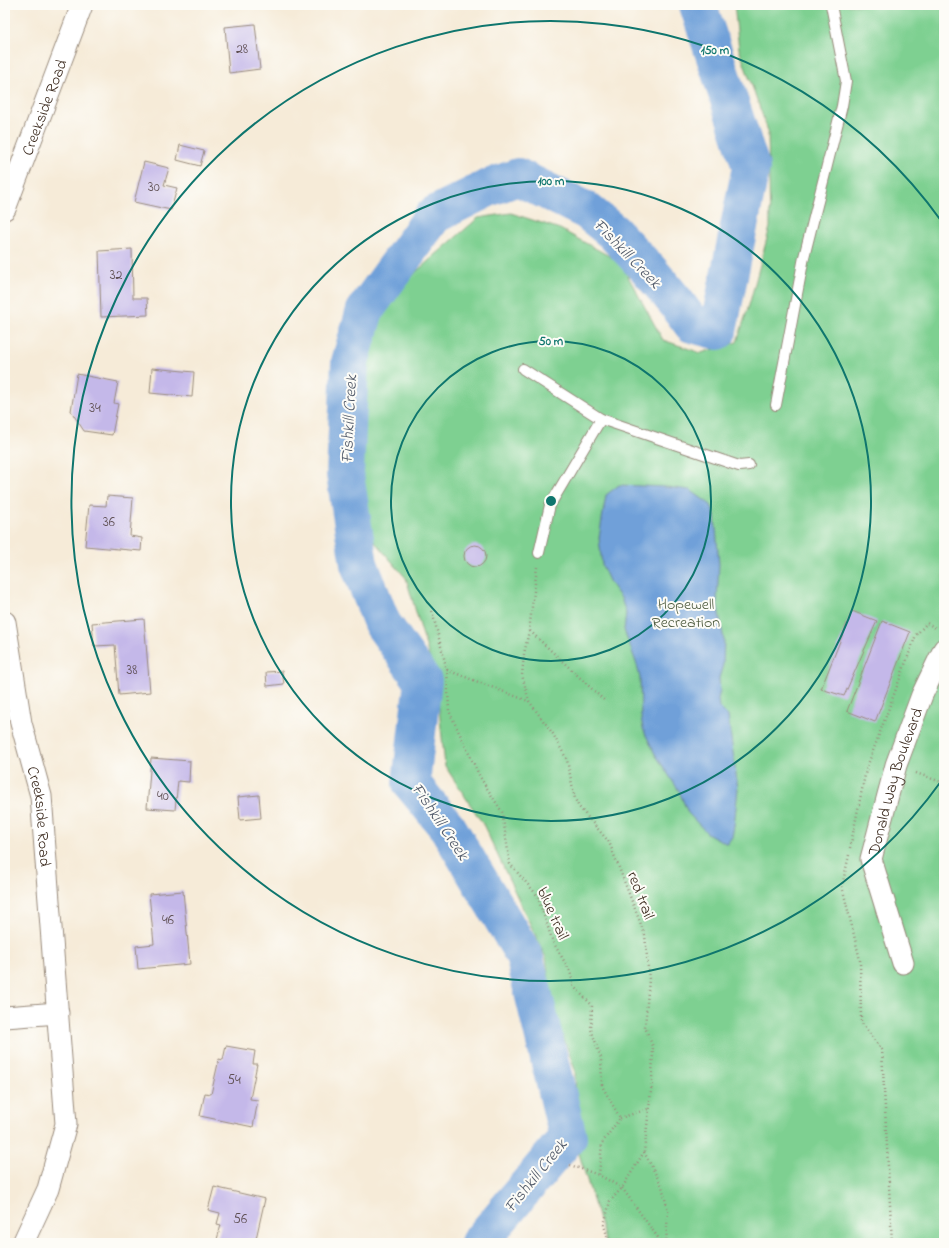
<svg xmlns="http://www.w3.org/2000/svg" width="949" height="1248" viewBox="0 0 949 1248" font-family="'Indie Flower',sans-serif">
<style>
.green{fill:#7ed091;stroke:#5c7d58}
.water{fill:#6fa0d9;stroke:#55657c}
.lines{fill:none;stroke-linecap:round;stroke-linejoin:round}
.river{stroke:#6fa0d9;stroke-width:38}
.building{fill:#c4b8e9}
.lane-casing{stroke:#988a7b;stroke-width:12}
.street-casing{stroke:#988a7b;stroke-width:23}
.path{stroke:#988a7b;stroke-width:2.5;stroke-dasharray:1 3;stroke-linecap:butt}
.lane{stroke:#fff;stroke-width:10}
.street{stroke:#fff;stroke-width:21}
.ring{fill:none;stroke:#0f766e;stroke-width:2}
.labels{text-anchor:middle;stroke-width:4;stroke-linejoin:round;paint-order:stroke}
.number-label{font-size:14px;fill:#5d4e51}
.street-label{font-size:16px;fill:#3b2a1e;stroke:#fdfcf7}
.park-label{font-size:16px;fill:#4f5c40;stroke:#fdfcf7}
.water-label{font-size:17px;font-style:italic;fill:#505969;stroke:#fdfcf7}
.centre{fill:#0f766e;stroke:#fdfcf7;stroke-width:2}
.ring-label{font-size:12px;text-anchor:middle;font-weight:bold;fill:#0f766e;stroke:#fdfcf7;stroke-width:4;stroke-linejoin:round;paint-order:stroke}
</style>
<rect width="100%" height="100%" fill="#fdfcf7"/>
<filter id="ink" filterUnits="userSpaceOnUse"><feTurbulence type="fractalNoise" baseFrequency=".025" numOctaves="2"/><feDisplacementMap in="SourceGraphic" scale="8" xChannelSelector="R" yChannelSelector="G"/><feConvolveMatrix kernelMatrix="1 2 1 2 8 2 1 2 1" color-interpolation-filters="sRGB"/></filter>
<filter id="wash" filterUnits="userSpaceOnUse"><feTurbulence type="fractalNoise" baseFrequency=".012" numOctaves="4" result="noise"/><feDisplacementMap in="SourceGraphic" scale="16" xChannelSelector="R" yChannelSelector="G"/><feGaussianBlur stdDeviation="0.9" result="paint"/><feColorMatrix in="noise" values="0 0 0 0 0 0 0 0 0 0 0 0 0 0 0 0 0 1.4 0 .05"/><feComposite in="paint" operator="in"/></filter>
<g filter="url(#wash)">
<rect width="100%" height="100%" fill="#f6ebd8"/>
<!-- green -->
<polygon class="green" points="734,5 944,5 944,1243 606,1243 577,1147 575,1070 552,1006 546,958 483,824 445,766 436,680 406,578 355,519 357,422 370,323 418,270 478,218 511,213 560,229 620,262 663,340 701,353 737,342 750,302 770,227 768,131 739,49"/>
<!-- water -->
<polygon class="water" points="619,485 666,487 690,490 711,505 715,516 719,564 717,602 724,640 723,665 719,678 720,691 718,699 719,707 728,716 738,789 734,826 732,837 727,844 707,833 688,813 679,791 655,754 643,729 641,717 640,678 637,665 624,630 626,613 621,598 610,583 602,565 599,538 606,495"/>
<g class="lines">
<!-- river -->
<polyline class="river" points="479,1243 568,1137 524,955 448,828 411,783 423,681 382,623 359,564 345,475 350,362 365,310 434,215 488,188 518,177 587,211 613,232 649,270 675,301 692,324 718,331 751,167 698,5"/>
</g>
<g id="blocks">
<!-- building -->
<g class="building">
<polygon points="255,24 260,69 229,73 225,27"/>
<polygon points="180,145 204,151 200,166 177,160"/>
<polygon points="144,162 169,168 164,185 177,188 171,210 134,202"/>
<polygon points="132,249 133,298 147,298 148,315 101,317 99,251"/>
<polygon points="152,368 194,372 192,397 150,393"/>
<polygon points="77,374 118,382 114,403 118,404 112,435 84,431 71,411"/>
<polygon points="107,496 133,498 130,536 142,538 141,551 85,546 89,505 106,506"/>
<circle cx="475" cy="556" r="11"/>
<polygon points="852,611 877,621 844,696 821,689"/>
<polygon points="144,619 150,692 119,695 115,645 94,646 92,623"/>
<polygon points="882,621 910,632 875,722 847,711"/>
<polygon points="282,671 284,684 267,686 266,672"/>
<polygon points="151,758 190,761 189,782 178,781 175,810 147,808"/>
<polygon points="259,795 261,818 240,820 238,797"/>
<polygon points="183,891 190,964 138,969 136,946 154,944 149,894"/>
<polygon points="226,1046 255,1051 253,1064 257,1064 250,1099 258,1100 253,1127 200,1116 205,1093 211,1094 219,1059 223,1060"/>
<polygon points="214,1187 265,1199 255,1243 216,1243 221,1225 217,1224 220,1213 208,1210"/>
</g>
</g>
</g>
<g filter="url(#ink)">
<use href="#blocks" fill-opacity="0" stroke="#988a7b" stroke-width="1"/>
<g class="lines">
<defs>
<g id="lane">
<polyline points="523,369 601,419 739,466 749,465"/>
<polyline points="776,405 804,257 842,106 846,81 831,5"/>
<polyline points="539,553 550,505 601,419"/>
</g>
<g id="street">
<path id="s1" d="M 5,209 L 82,5"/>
<path id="s2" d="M 5,622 L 21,723 L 41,796 L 66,1124 L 48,1189 L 23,1243"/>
<path id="s3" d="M 903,963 L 871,859 L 896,765 L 922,695 L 944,649"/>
<polyline points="5,1017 58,1013"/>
</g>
</defs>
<!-- lane casing -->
<use href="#lane" class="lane-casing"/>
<!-- street casing -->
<use href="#street" class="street-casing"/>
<!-- path -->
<g class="path">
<polyline points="537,567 529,631 524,654 522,675 529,701 553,734 567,760 575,799 579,807 609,842 645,935 649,979 645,1027 653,1047 652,1083 644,1152 622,1188 610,1201 604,1225 609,1243"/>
<polyline points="432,611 447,670 449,711 480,777 502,812 510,864 537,895 553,942 570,971 574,987 592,1005 591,1029 601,1058 602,1086 620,1118 602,1143 599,1175 622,1188 662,1243"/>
<polyline points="530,631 606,702"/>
<polyline points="447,670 528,701"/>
<polyline points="916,773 944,783"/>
<polyline points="850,848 866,770 916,635 927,623 937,629"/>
<polyline points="849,855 842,886 860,960 861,1022 882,1050 892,1243"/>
<polyline points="620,1118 648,1109"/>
<polyline points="644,1152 662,1186 668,1211 666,1243"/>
<polyline points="570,1165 599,1175"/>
</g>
<!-- lane -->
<use href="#lane" class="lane"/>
<!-- street -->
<use href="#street" class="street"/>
</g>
</g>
<!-- distance rings -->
<g class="ring">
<circle cx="551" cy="501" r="160"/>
<circle cx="551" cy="501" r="320"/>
<path d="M942 780A480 480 0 1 1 942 222"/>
</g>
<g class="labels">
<!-- number labels -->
<g class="number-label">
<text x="242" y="53">28</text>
<text x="154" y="191">30</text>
<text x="116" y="279">32</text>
<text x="95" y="412">34</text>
<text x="109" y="526">36</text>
<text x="132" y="674">38</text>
<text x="163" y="800">40</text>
<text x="168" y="924">46</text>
<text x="234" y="1084">54</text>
<text x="240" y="1223">56</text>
</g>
<!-- street labels -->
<g class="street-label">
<text dy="6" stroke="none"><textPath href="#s1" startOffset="109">Creekside Road</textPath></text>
<text dy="6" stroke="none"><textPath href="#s3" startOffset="190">Donald Way Boulevard</textPath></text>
<text dy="6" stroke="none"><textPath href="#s2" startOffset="198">Creekside Road</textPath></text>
<text transform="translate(642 895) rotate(69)" y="6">red trail</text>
<text transform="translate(554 913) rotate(66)" y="6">blue trail</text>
</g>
<!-- park labels -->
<g class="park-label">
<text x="686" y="609">Hopewell<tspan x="686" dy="18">Recreation</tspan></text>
</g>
<!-- water labels -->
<g class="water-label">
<text transform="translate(628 253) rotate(46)" y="6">Fishkill Creek</text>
<text transform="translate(348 419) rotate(-87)" y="6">Fishkill Creek</text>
<text transform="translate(441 821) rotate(56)" y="6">Fishkill Creek</text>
<text transform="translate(535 1175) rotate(-51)" y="6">Fishkill Creek</text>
</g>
</g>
<circle cx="551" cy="501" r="6" class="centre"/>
<g class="ring-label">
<text x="715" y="54">150 m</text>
<text x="551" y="185">100 m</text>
<text x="551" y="345">50 m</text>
</g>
<!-- margin -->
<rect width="949" height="1248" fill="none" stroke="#fdfcf7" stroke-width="20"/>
</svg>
